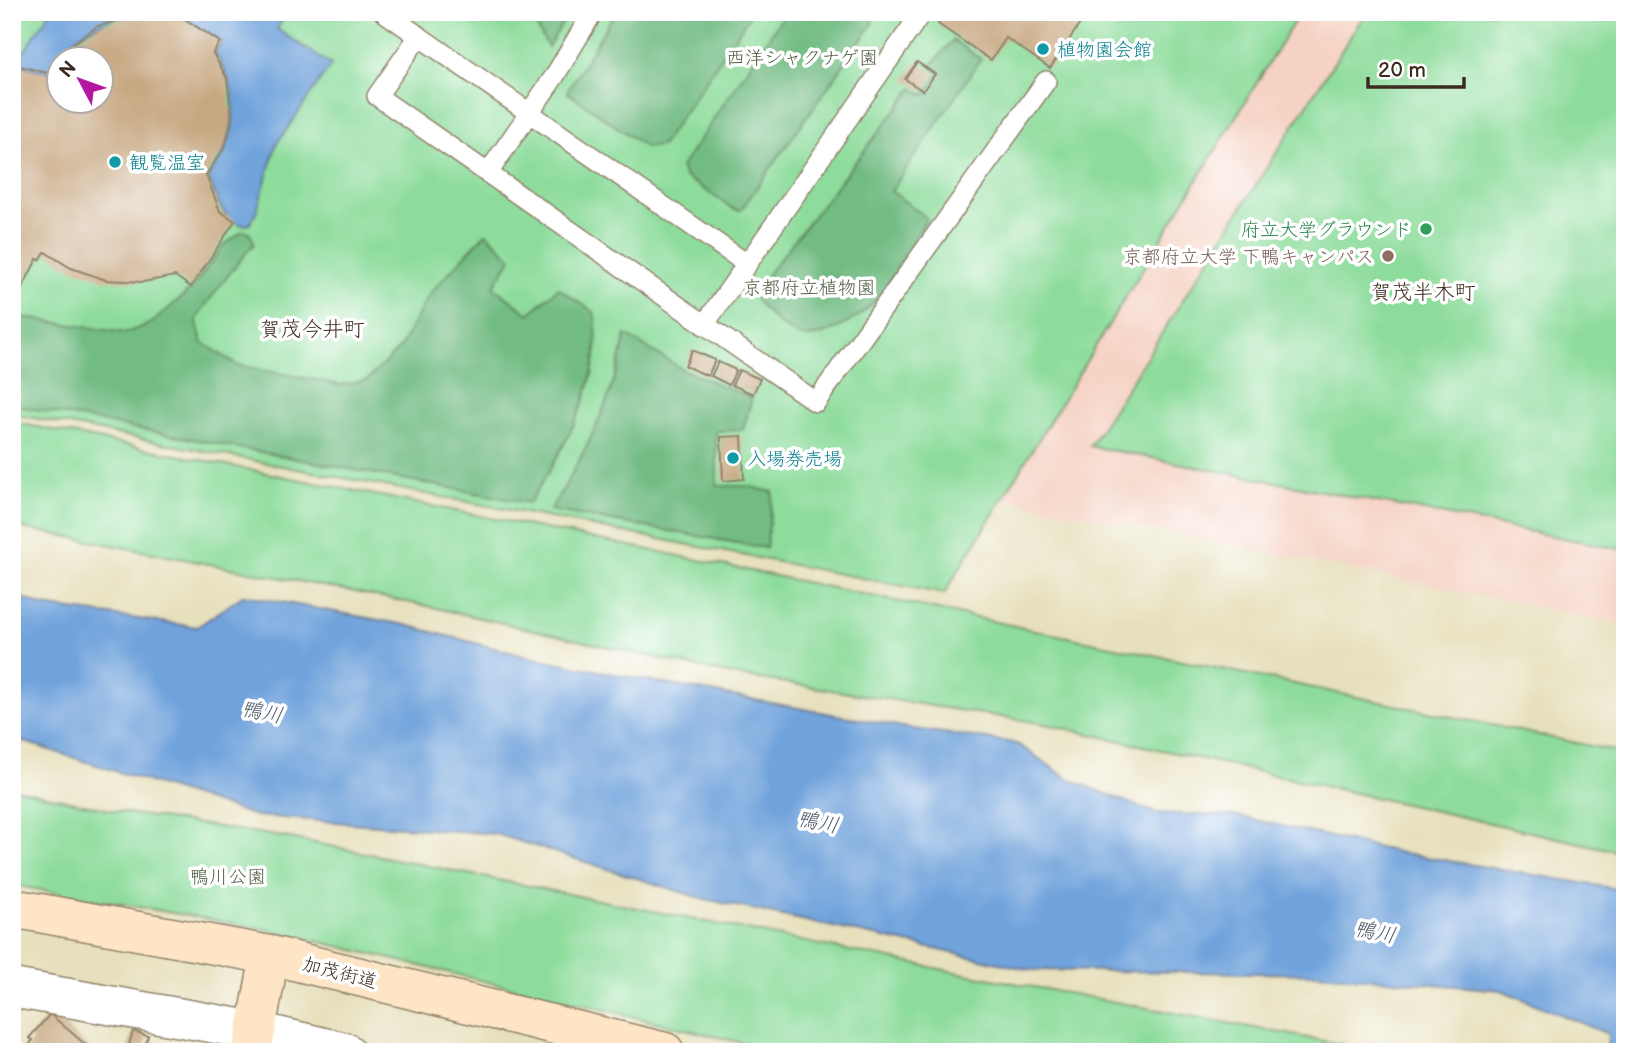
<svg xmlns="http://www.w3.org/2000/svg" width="1637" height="1064" viewBox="0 0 1637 1064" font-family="'Balsamiq Sans','Klee One',sans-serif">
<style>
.built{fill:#f5d2c3}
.green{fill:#8ddc9b;stroke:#64835c;stroke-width:2;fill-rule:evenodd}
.forest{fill:#72bc83;stroke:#567350;stroke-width:2}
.water{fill:#70a2db;stroke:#56667c;stroke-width:2}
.building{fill:#c7a781;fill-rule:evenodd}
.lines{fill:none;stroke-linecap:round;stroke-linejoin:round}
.lane-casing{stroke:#91856d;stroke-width:22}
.street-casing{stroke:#91856d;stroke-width:41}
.secondary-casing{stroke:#91856d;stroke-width:41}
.lane{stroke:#fff;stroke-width:19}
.street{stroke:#fff;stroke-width:38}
.secondary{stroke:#fee5c5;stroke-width:38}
.culture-dot{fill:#0f9aa8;stroke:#fff;stroke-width:2.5}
.leisure-dot{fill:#2e9e5b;stroke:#fff;stroke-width:2.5}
.education-dot{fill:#8d6e63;stroke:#fff;stroke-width:2.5}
.labels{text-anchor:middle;stroke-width:7;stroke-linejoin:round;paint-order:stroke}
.culture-label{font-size:19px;fill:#0d838f;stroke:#fff;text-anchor:start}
.park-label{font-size:19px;fill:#545f44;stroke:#fff}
.leisure-label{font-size:19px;fill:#27864d;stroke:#fff;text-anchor:end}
.education-label{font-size:19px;fill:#785e54;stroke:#fff;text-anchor:end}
.street-label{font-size:19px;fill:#3b2a1e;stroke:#fff}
.neighbourhood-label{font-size:21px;fill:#3b2a1e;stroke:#fff}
.water-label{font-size:21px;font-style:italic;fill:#505a6a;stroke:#fff}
</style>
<rect width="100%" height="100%" fill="#fff"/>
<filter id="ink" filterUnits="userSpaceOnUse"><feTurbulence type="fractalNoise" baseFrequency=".0143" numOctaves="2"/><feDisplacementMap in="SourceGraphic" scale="14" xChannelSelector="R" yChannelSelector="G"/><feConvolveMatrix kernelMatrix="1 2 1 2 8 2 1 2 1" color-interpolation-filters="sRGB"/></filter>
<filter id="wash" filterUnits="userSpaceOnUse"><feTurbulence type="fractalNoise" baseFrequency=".00686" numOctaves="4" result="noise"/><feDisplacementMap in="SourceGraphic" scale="28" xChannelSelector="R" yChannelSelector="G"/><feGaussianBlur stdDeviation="1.57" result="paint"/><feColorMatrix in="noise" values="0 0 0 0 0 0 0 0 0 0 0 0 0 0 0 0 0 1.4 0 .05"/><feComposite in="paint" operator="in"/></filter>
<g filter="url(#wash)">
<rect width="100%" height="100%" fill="#e7e0bc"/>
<!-- built -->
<polygon class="built" points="1300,12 1625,12 1625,625 1002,499"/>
<!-- green -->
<g class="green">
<path d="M 12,12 L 1300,12 L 944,594 L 12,414 ZM 60,60 L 102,60 L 102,102 L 60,102 Z"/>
<polygon points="1366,12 1625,12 1625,550 1090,446"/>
<polygon points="12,422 660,552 1625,753 1625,853 1040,723 728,674 427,606 12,526"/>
<polygon points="12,788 115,811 290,838 960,973 1383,1052 781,1052 270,930 12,885"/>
</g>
<!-- forest -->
<g class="forest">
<polygon points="528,12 569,12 548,47"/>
<polygon points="615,12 752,12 662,145 647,148 567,92"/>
<polygon points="786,12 869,12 873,23 741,210 735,210 684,176 681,167"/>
<path d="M 953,40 L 981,59 L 891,191 L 927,218 C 910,246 894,280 872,304 C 859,318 820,342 800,336 C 784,331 765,311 755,299 L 757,288 L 913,88 L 925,95 L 939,73 L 930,67 Z"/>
<path d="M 243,231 L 250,233 L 254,244 C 246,252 197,314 197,320 C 197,326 201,335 202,342 L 237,365 L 341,385 L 367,380 L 400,348 L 430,293 L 486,233 L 512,258 L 493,287 L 529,314 L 558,288 L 594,312 C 608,376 562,452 529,503 L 12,405 L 12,316 L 126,333 L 152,323 L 191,289 L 224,245 Z"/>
<path d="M 626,335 L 684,370 L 752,398 L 743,430 L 716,431 L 717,486 L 746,486 L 773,492 L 766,548 L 550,510 C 585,455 613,399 626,335 Z"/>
</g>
<!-- water -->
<g class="water">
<path d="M 50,12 L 163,12 L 159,18 C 116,7 68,32 50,73 L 16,64 Z"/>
<path d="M 176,12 L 270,12 L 282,21 L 277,29 L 331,65 L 276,145 L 256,213 L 249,225 C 223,227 215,194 208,176 C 238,140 243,91 214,53 L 222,42 Z"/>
<polygon points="12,594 44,606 197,627 244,595 406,625 521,655 634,678 914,729 1009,742 1019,745 1069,779 1155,813 1237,816 1402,853 1625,890 1625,1052 1607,1052 1608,1034 1501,990 1318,974 1031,970 700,898 496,834 256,816 12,738"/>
</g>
<g id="blocks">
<!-- building -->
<g class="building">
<path d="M 164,12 L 174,12 L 220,42 L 213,53 L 227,78 L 232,120 L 225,147 L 206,175 L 220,211 L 235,221 L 191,287 L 175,276 L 143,282 L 106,280 L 71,268 L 45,252 L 40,260 L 37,259 L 12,308 L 12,64 L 51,74 L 71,45 L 98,26 L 126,18 L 160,19 ZM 60,60 L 102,60 L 102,102 L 60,102 Z"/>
<polygon points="947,12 1088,12 1050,68 1006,38 991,60 938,24"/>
<polygon points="917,62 935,74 923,91 905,79"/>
<polygon points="692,350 715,360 708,376 685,366"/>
<polygon points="718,362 736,370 729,385 711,376"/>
<polygon points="739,370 760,379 753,394 732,385"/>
<polygon points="742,436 744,479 723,481 721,437"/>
<polygon points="50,1014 94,1052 23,1052 33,1040 29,1038"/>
<polygon points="133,1031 148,1036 143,1052 127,1052"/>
</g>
</g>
</g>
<g filter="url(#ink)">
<use href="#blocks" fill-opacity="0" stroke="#91856d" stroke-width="2"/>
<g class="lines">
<defs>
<g id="lane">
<polyline points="384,12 747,264 704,325"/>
<polyline points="419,36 377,96 816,402 1046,81"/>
<polyline points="488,173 554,77 593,12"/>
<polyline points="747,264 922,12"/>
</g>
<polyline id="street" points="12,988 256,1031 345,1052"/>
<g id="secondary">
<polyline points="12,908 270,955 665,1052"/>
<polyline points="252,1052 270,955"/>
</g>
</defs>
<!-- lane casing -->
<use href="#lane" class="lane-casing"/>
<!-- street casing -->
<use href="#street" class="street-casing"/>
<!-- secondary casing -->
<use href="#secondary" class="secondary-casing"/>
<!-- lane -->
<use href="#lane" class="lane"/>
<!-- street -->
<use href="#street" class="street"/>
<!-- secondary -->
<use href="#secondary" class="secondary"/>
</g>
</g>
<!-- markers -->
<g class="culture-dot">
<circle cx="1043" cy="49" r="7"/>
<circle cx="115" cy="162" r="7"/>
<circle cx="733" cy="458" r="7"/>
</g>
<circle class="leisure-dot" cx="1426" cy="229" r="7"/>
<circle class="education-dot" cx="1388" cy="256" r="7"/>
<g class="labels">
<!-- culture labels -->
<g class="culture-label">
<text x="1057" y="56">植物園会館</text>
<text x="129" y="169">観覧温室</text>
<text x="747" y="465">入場券売場</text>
</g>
<!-- park labels -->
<g class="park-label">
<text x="802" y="64">西洋シャクナゲ園</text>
<text x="809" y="294">京都府立植物園</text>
<text x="228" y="883">鴨川公園</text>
</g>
<!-- leisure labels -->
<g class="leisure-label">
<text x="1412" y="236">府立大学グラウンド</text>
</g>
<!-- education labels -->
<g class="education-label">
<text x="1374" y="263">京都府立大学 下鴨キャンパス</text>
</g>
<!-- street labels -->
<g class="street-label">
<text transform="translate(340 972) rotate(14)" y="7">加茂街道</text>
</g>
<!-- neighbourhood labels -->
<g class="neighbourhood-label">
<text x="1423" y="299">賀茂半木町</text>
<text x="312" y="336">賀茂今井町</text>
</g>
<!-- water labels -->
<g class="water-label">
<text transform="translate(262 712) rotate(11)" y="7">鴨川</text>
<text transform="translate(818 822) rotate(11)" y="7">鴨川</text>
<text transform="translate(1375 932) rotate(11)" y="7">鴨川</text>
</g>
</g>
<!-- margin -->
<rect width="1637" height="1064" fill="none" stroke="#fff" stroke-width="42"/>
<!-- north arrow -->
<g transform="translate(80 80) rotate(311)"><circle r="33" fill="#ffffff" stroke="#b1aaa5" stroke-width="2"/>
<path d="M0-5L12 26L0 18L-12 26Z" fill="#b5179e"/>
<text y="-10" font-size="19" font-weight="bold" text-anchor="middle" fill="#3b2a1e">N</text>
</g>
<!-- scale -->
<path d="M1368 77v10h96v-10" fill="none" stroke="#3b2a1e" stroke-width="3.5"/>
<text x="1378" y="77" font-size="21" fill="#3b2a1e" stroke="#ffffff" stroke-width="5" paint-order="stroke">20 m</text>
</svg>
